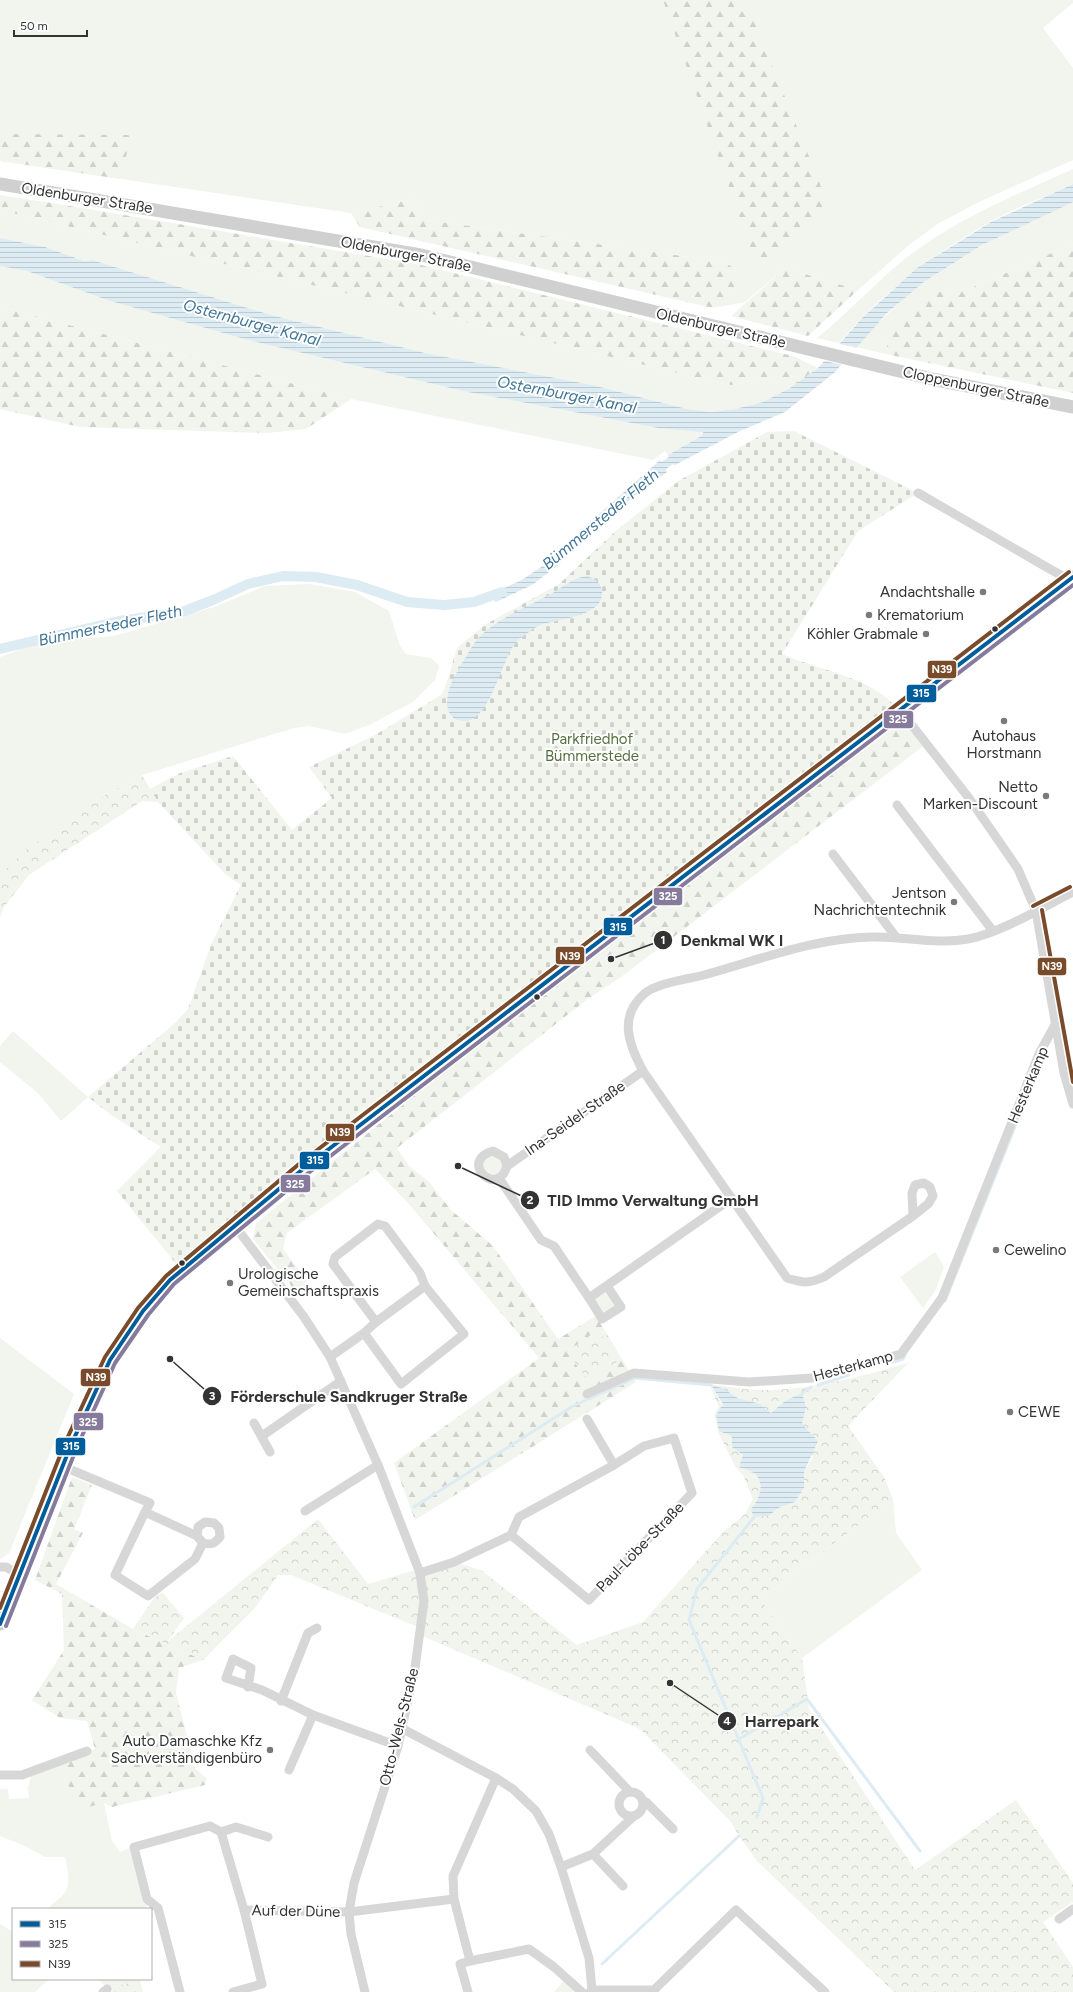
<svg xmlns="http://www.w3.org/2000/svg" width="1073" height="1992" viewBox="0 0 1073 1992" font-family="Figtree,sans-serif">
<style>
.grass{fill:#f1f5ed}
.forest{fill:url(#forest-firs)}
.cemetery{fill:url(#cemetery-stones)}
.park{fill:url(#park-crowns);fill-rule:evenodd}
.water{fill:url(#water-rules)}
.pier{fill:#fff}
.lines{fill:none;stroke-linecap:round;stroke-linejoin:round}
.stream{stroke:#ddebf3;stroke-width:3}
.canal{stroke:#ddebf3;stroke-width:10}
.street{stroke:#d7d7d7;stroke-width:9}
.secondary{stroke:#d0d0d0;stroke-width:13}
.bus-1-casing{stroke:#fff;stroke-width:7}
.bus-2-casing{stroke:#fff;stroke-width:7}
.bus-3-casing{stroke:#fff;stroke-width:7}
.bus-1{stroke:#005d9c;stroke-width:4}
.bus-2{stroke:#867b9d;stroke-width:4}
.bus-3{stroke:#7a4b2a;stroke-width:4}
.poi-dot{fill:#7a7a7a;stroke:#fff;stroke-width:1.5}
.bus-dot{fill:#333;stroke:#fff;stroke-width:1.5}
.labels{text-anchor:middle;stroke-width:4;stroke-linejoin:round;paint-order:stroke}
.street-label{font-size:15px;fill:#333;stroke:#fff}
.poi-label{font-size:15px;fill:#333;stroke:#fff;text-anchor:end}
.park-label{font-size:15px;fill:#56703f;stroke:#fff}
.water-label{font-size:16px;font-style:italic;fill:#3f7597;stroke:#fff}
.leader{fill:none;stroke:#333;stroke-width:1.5}
.callout-dot{fill:#333;stroke:#fff;stroke-width:1.5}
.mark-label{font-size:12px;text-anchor:middle;font-weight:bold;fill:#fff}
.callout-label{font-size:16px;text-anchor:middle;font-weight:bold;fill:#333;stroke:#fff;stroke-width:4;stroke-linejoin:round;paint-order:stroke}
.line-badge{stroke:#fff;stroke-width:1.5}
.badge-label{font-size:11px;text-anchor:middle;font-weight:bold;fill:#fff}
</style>
<defs>
<pattern id="forest-firs" width="22" height="20" patternUnits="userSpaceOnUse"><rect width="22" height="20" fill="#f1f5ed"/><path d="M5 1l3.5 6h-7zM16 11l3.5 6h-7z" fill="#cfd2cc"/></pattern>
<pattern id="cemetery-stones" width="16" height="16" patternUnits="userSpaceOnUse"><rect width="16" height="16" fill="#f1f5ed"/><path d="M2 7V4a2 2 0 0 1 4 0v3zM10 15v-3a2 2 0 0 1 4 0v3z" fill="#cfd2cc"/></pattern>
<pattern id="park-crowns" width="20" height="18" patternUnits="userSpaceOnUse"><rect width="20" height="18" fill="#f1f5ed"/><path d="M2 6a3 3 0 1 1 6 0M12 15a3 3 0 1 1 6 0" fill="none" stroke="#cfd2cc"/></pattern>
<pattern id="water-rules" width="6" height="5" patternUnits="userSpaceOnUse"><rect width="6" height="5" fill="#ddebf3"/><path d="M0 2.5h6" fill="none" stroke="#becad1"/></pattern>
</defs>
<rect width="100%" height="100%" fill="#fff"/>
<!-- grass -->
<g class="grass">
<polygon points="0,0 1073,0 1073,3 1043,28 1073,68 1073,160 983,200 939,223 909,245 858,290 785,268 745,302 713,308 734,288 725,262 427,220 414,199 351,213 0,161"/>
<path d="M 1073,169 L 1073,184 C 1046,197 1016,207 990,222 C 934,254 881,293 839,343 L 817,338 C 848,313 875,283 906,258 C 956,219 1016,195 1073,169 Z"/>
<path d="M 1073,202 L 1073,244 L 971,288 L 936,292 L 888,339 L 886,354 L 856,347 C 877,324 899,301 924,282 C 969,248 1022,225 1073,202 Z"/>
<polygon points="0,210 719,383 732,385 769,377 790,388 763,402 735,409 711,412 687,409 592,385 425,353 271,315 92,260 84,261 45,247 0,238"/>
<polygon points="0,266 27,271 107,300 248,340 463,391 658,428 700,431 703,432 703,435 668,455 665,451 653,460 351,399 0,307"/>
<polygon points="309,584 355,592 389,611 400,646 406,654 431,658 439,666 435,680 413,702 369,725 345,734 309,726 294,728 142,775 107,794 0,876 0,657 41,642 114,636 214,607 265,586"/>
<polygon points="13,1031 88,1097 61,1121 38,1093 0,1062 0,1046"/>
<polygon points="498,1152 505,1173 486,1178 481,1158"/>
<polygon points="935,1252 944,1267 935,1291 923,1308 900,1277"/>
<polygon points="607,1286 621,1307 602,1319 589,1298"/>
<polygon points="0,1338 74,1394 9,1553 0,1559"/>
<polygon points="893,1499 896,1533 922,1570 802,1658 760,1599"/>
<path d="M 62,1761 L 104,1803 L 112,1841 L 120,1852 L 130,1848 L 147,1899 L 146,1909 L 49,1909 C 52,1903 57,1901 62,1896 C 72,1886 68,1869 65,1857 L 45,1857 L 23,1845 L 0,1836 L 0,1789 L 8,1789 L 9,1799 L 29,1798 L 28,1788 L 32,1772 Z"/>
<polygon points="0,1924 13,1932 13,1979 49,1979 35,1992 0,1992"/>
<polygon points="566,1978 582,1992 554,1992"/>
<polygon points="99,1979 139,1979 140,1980 107,1989"/>
</g>
<!-- forest -->
<g class="forest">
<polygon points="663,0 746,0 830,209 759,272"/>
<polygon points="0,134 131,135 121,179 0,161"/>
<polygon points="0,195 58,204 417,264 793,356 818,368 790,388 769,377 732,385 719,383 0,210"/>
<polygon points="414,199 427,220 725,262 740,273 734,288 713,308 360,227 351,213"/>
<polygon points="1073,244 1073,393 886,354 888,339 902,312 936,292 971,288"/>
<polygon points="785,268 858,290 808,336 731,316"/>
<polygon points="0,307 351,399 306,429 267,433 80,427 0,409"/>
<polygon points="900,710 926,744 621,977 589,998 397,1148 409,1166 429,1182 451,1210 493,1246 558,1339 596,1316 636,1382 415,1520 394,1463 539,1358 408,1203 375,1169 287,1233 283,1249 307,1281 297,1293 253,1239 256,1223 409,1100 577,960"/>
<polygon points="72,1477 92,1485 74,1529 83,1533 56,1584 133,1629 203,1660 179,1668 176,1693 195,1768 207,1779 205,1785 112,1807 104,1803 76,1810 62,1761 95,1749 87,1721 60,1718 32,1700 64,1650 62,1594 35,1580"/>
</g>
<!-- cemetery -->
<path class="cemetery" d="M 794,431 L 918,493 L 858,531 L 782,654 C 820,671 871,676 899,710 L 181,1270 L 117,1191 L 161,1147 L 111,1115 L 88,1097 L 175,1023 L 188,1009 L 212,942 L 241,885 L 226,875 L 158,802 L 150,789 L 180,773 L 233,756 L 292,830 L 332,798 L 309,767 L 375,735 L 441,695 L 445,688 L 457,648 L 486,624 L 559,584 L 617,530 L 680,480 L 767,432 Z"/>
<!-- park -->
<g class="park">
<polygon points="142,775 158,802 142,801 29,875 4,907 0,918 0,876 23,852 107,794"/>
<polygon points="598,1330 618,1361 589,1381 566,1352"/>
<path d="M 908,1363 L 848,1426 L 884,1477 L 893,1499 L 760,1599 L 802,1658 L 809,1709 L 915,1870 L 1016,1800 L 1073,1883 L 1073,1902 L 1043,1922 L 1073,1967 L 1073,1992 L 894,1992 L 757,1861 L 739,1836 L 731,1822 L 640,1729 L 420,1635 L 420,1628 L 291,1575 L 278,1575 L 255,1608 L 203,1660 L 133,1629 L 154,1598 L 162,1592 L 184,1618 L 167,1642 L 318,1519 L 368,1584 L 412,1571 L 420,1573 L 454,1562 L 481,1570 L 577,1645 L 643,1622 L 723,1532 L 745,1514 L 753,1499 L 743,1475 L 736,1468 L 718,1432 L 715,1413 L 719,1407 L 709,1384 C 725,1386 742,1389 758,1390 C 809,1391 859,1377 908,1363 ZM 711,1386 C 722,1388 728,1393 737,1397 C 752,1404 756,1401 771,1413 L 785,1401 L 806,1407 L 802,1424 L 813,1457 L 804,1472 L 804,1488 L 795,1502 L 778,1508 L 770,1515 L 751,1510 C 759,1499 766,1484 754,1473 C 751,1470 743,1469 739,1467 L 743,1455 L 732,1436 L 716,1415 L 723,1405 Z"/>
<polygon points="140,1980 143,1992 103,1992 107,1989"/>
</g>
<!-- water -->
<g class="water">
<polygon points="1073,184 1073,202 982,245 925,281 887,313 834,373 785,412 738,432 675,465 673,464 666,469 667,472 604,519 557,566 532,585 496,602 488,595 520,581 552,560 587,525 660,460 661,462 669,457 668,455 703,435 703,432 658,428 463,391 248,340 107,300 27,271 0,266 0,238 45,247 84,261 92,260 271,315 425,353 592,385 687,409 711,412 735,409 763,402 790,388 818,368 863,317 917,268 991,222"/>
<path d="M 587,576 C 595,579 601,582 602,592 C 604,617 556,619 540,625 C 532,629 525,635 518,640 C 501,655 490,731 458,720 C 450,718 447,710 447,701 C 448,688 454,676 461,665 C 466,657 470,649 475,642 C 491,621 527,607 549,595 C 562,588 572,578 587,576 Z"/>
<path d="M 711,1385 L 722,1388 L 738,1398 L 760,1404 L 771,1413 L 785,1401 L 802,1393 L 806,1407 L 802,1424 L 818,1441 L 804,1472 L 804,1488 L 795,1502 L 778,1508 L 770,1515 L 754,1517 L 751,1510 C 759,1499 766,1484 754,1473 C 750,1470 743,1469 739,1467 L 743,1455 L 732,1447 L 732,1436 L 719,1431 L 716,1415 L 723,1404 Z"/>
</g>
<!-- pier -->
<polygon class="pier" points="836,343 858,348 843,365 821,360"/>
<g class="lines">
<!-- stream -->
<g class="stream">
<polyline points="1024,1104 1040,1065"/>
<polyline points="945,1301 1018,1119"/>
<polyline points="893,1362 903,1359 905,1355"/>
<polyline points="818,1385 849,1375"/>
<polyline points="802,1393 811,1387"/>
<polyline points="589,1399 635,1378 711,1385"/>
<polyline points="414,1507 573,1406 586,1400"/>
<polyline points="754,1517 697,1589 689,1620 763,1798 757,1817"/>
<polyline points="739,1739 807,1699 920,1851"/>
<polyline points="602,1964 739,1836"/>
</g>
<!-- canal -->
<polyline class="canal" points="0,649 119,621 182,612 213,600 248,584 283,576 316,577 357,585 407,602 444,605 474,602 502,592"/>
<!-- street -->
<g class="street">
<polyline points="918,493 1069,580"/>
<polyline points="900,710 969,798 1018,869 1036,911 1064,1073 1073,1104"/>
<polyline points="897,805 993,931"/>
<polyline points="833,854 896,937"/>
<path d="M 507,1166 L 504,1157 L 493,1151 C 458,1160 497,1200 507,1166 L 643,1071"/>
<polyline points="499,1178 541,1240 554,1246 589,1298"/>
<path d="M 913,1216 L 912,1193 L 915,1185 L 924,1183 L 930,1187 L 933,1196 L 928,1204 L 913,1216 L 824,1277 C 808,1284 803,1283 787,1278 L 643,1071 C 629,1045 618,1017 644,994 C 656,983 688,979 704,975 C 759,960 814,938 872,937 C 904,936 936,945 968,939 C 1000,933 1043,907 1073,892"/>
<polyline points="235,1226 304,1317 330,1357 378,1465 420,1573 424,1601 415,1668 398,1746 354,1883 349,1912 351,1934 365,1992"/>
<polyline points="607,1286 621,1307 602,1319 589,1298 732,1198"/>
<polyline points="376,1322 425,1286"/>
<polyline points="330,1357 364,1333 401,1384 464,1334 425,1286 420,1273 385,1226 378,1224 335,1257 333,1264 376,1322 364,1333"/>
<polyline points="587,1394 634,1373 749,1382 812,1378 901,1354 942,1298 1039,1054 1056,1023"/>
<polyline points="587,1419 614,1465"/>
<polyline points="254,1423 270,1452"/>
<polyline points="262,1436 341,1381"/>
<polyline points="62,1466 150,1503 145,1512 197,1536 203,1543 195,1559 148,1596 115,1575 145,1512"/>
<polyline points="305,1511 378,1465"/>
<path d="M 197,1536 L 198,1527 L 205,1522 L 214,1523 L 219,1528 L 220,1537 C 214,1544 211,1545 203,1543"/>
<polyline points="0,1567 6,1567 20,1575"/>
<polyline points="420,1573 454,1562 511,1535 589,1600 692,1493 674,1438 644,1446 614,1465 519,1517 511,1535"/>
<polyline points="248,1687 251,1668 233,1659 226,1678 262,1690 313,1715 398,1746"/>
<polyline points="281,1701 308,1633 317,1628"/>
<polyline points="401,1728 496,1778 513,1789 536,1811 549,1834 561,1867 589,1958 592,1990 590,1992"/>
<polyline points="590,1750 630,1792"/>
<polyline points="289,1770 313,1715"/>
<polyline points="0,1775 22,1775 87,1751"/>
<circle cx="631" cy="1804" r="12"/>
<polyline points="643,1802 646,1802 673,1829"/>
<polyline points="221,1832 236,1827 268,1837"/>
<polyline points="593,1854 623,1886"/>
<polyline points="561,1867 593,1854 634,1816"/>
<polyline points="244,1910 349,1912 454,1899"/>
<polyline points="1059,1919 1073,1909"/>
<polyline points="470,1961 529,1949 554,1967 582,1992"/>
<polyline points="592,1990 654,1990 736,1910 825,1992"/>
<polyline points="103,1992 107,1989"/>
<polyline points="180,1992 158,1908 147,1899 134,1847 210,1826 221,1832 244,1910 262,1984 233,1992"/>
<polyline points="468,1992 460,1964 470,1961 454,1899 453,1876 496,1778"/>
</g>
<!-- secondary -->
<g class="secondary">
<polyline points="0,184 421,255 932,379 1073,407"/>
<polyline points="0,1624 71,1445 110,1360 143,1311 170,1280 303,1169 505,1013 592,948 1073,577"/>
</g>
<defs>
<polyline id="bus-1" points="0,1624 71,1445 110,1360 143,1311 170,1280 303,1169 1073,577"/>
<polyline id="bus-2" points="6,1626 77,1447 115,1363 148,1315 174,1284 307,1174 1073,585"/>
<g id="bus-3">
<polyline points="1033,906 1070,887"/>
<polyline points="1042,910 1073,1082"/>
<polyline points="0,1608 65,1443 105,1357 138,1308 166,1276 299,1164 1069,572"/>
</g>
</defs>
<!-- bus-1 casing -->
<use href="#bus-1" class="bus-1-casing"/>
<!-- bus-2 casing -->
<use href="#bus-2" class="bus-2-casing"/>
<!-- bus-3 casing -->
<use href="#bus-3" class="bus-3-casing"/>
<!-- bus-1 -->
<use href="#bus-1" class="bus-1"/>
<!-- bus-2 -->
<use href="#bus-2" class="bus-2"/>
<!-- bus-3 -->
<use href="#bus-3" class="bus-3"/>
</g>
<!-- markers -->
<g class="poi-dot">
<circle cx="983" cy="592" r="4"/>
<circle cx="869" cy="615" r="4"/>
<circle cx="926" cy="634" r="4"/>
<circle cx="1004" cy="721" r="4"/>
<circle cx="1046" cy="796" r="4"/>
<circle cx="954" cy="902" r="4"/>
<circle cx="996" cy="1250" r="4"/>
<circle cx="230" cy="1283" r="4"/>
<circle cx="1010" cy="1412" r="4"/>
<circle cx="270" cy="1750" r="4"/>
</g>
<g class="bus-dot">
<circle cx="995" cy="629" r="3.5"/>
<circle cx="537" cy="997" r="3.5"/>
<circle cx="182" cy="1263" r="3.5"/>
</g>
<g class="labels">
<!-- street labels -->
<g class="street-label">
<text transform="translate(87 198) rotate(9)" y="5">Oldenburger Straße</text>
<text transform="translate(406 254) rotate(11)" y="5">Oldenburger Straße</text>
<text transform="translate(721 328) rotate(13)" y="5">Oldenburger Straße</text>
<text transform="translate(976 387) rotate(12)" y="5">Cloppenburger Straße</text>
<text transform="translate(1028 1085) rotate(-67)" y="5">Hesterkamp</text>
<text transform="translate(575 1118) rotate(-35)" y="5">Ina-Seidel-Straße</text>
<text transform="translate(853 1366) rotate(-15)" y="5">Hesterkamp</text>
<text transform="translate(640 1547) rotate(-46)" y="5">Paul-Löbe-Straße</text>
<text transform="translate(399 1727) rotate(-76)" y="5">Otto-Wels-Straße</text>
<text transform="translate(296 1911) rotate(1)" y="5">Auf der Düne</text>
</g>
<!-- poi labels -->
<g class="poi-label">
<text x="975" y="597">Andachtshalle</text>
<text x="877" y="620" text-anchor="start">Krematorium</text>
<text x="918" y="639">Köhler Grabmale</text>
<text x="1004" y="741" text-anchor="middle">Autohaus<tspan x="1004" dy="17">Horstmann</tspan></text>
<text x="1038" y="792">Netto<tspan x="1038" dy="17">Marken-Discount</tspan></text>
<text x="946" y="898">Jentson<tspan x="946" dy="17">Nachrichtentechnik</tspan></text>
<text x="1004" y="1255" text-anchor="start">Cewelino</text>
<text x="238" y="1279" text-anchor="start">Urologische<tspan x="238" dy="17">Gemeinschaftspraxis</tspan></text>
<text x="1018" y="1417" text-anchor="start">CEWE</text>
<text x="262" y="1746">Auto Damaschke Kfz<tspan x="262" dy="17">Sachverständigenbüro</tspan></text>
</g>
<!-- park labels -->
<g class="park-label">
<text x="592" y="744">Parkfriedhof<tspan x="592" dy="17">Bümmerstede</tspan></text>
</g>
<!-- water labels -->
<g class="water-label">
<text transform="translate(252 322) rotate(15)" y="6">Osternburger Kanal</text>
<text transform="translate(567 394) rotate(11)" y="6">Osternburger Kanal</text>
<text transform="translate(600 519) rotate(-40)" y="6">Bümmersteder Fleth</text>
<text transform="translate(110 625) rotate(-12)" y="6">Bümmersteder Fleth</text>
</g>
</g>
<!-- callouts -->
<path class="leader" d="M611 959L663 940M458 1166L530 1200M170 1359L212 1396M670 1683L727 1721"/>
<g class="callout-dot">
<circle cx="611" cy="959" r="4"/>
<circle cx="458" cy="1166" r="4"/>
<circle cx="170" cy="1359" r="4"/>
<circle cx="670" cy="1683" r="4"/>
<circle cx="663" cy="940" r="10"/>
<circle cx="530" cy="1200" r="10"/>
<circle cx="212" cy="1396" r="10"/>
<circle cx="727" cy="1721" r="10"/>
</g>
<g class="mark-label">
<text x="663" y="944">1</text>
<text x="530" y="1204">2</text>
<text x="212" y="1400">3</text>
<text x="727" y="1725">4</text>
</g>
<g class="callout-label">
<text x="732" y="946">Denkmal WK I</text>
<text x="653" y="1206">TID Immo Verwaltung GmbH</text>
<text x="349" y="1402">Förderschule Sandkruger Straße</text>
<text x="782" y="1727">Harrepark</text>
</g>
<g class="line-badge">
<rect x="927" y="660" width="30" height="19" rx="4" fill="#7a4b2a"/>
<rect x="906" y="684" width="31" height="19" rx="4" fill="#005d9c"/>
<rect x="883" y="710" width="31" height="19" rx="4" fill="#867b9d"/>
<rect x="653" y="887" width="30" height="19" rx="4" fill="#867b9d"/>
<rect x="603" y="917" width="30" height="19" rx="4" fill="#005d9c"/>
<rect x="555" y="946" width="30" height="19" rx="4" fill="#7a4b2a"/>
<rect x="1037" y="957" width="30" height="19" rx="4" fill="#7a4b2a"/>
<rect x="325" y="1123" width="30" height="19" rx="4" fill="#7a4b2a"/>
<rect x="299" y="1151" width="31" height="19" rx="4" fill="#005d9c"/>
<rect x="280" y="1174" width="31" height="19" rx="4" fill="#867b9d"/>
<rect x="80" y="1368" width="31" height="19" rx="4" fill="#7a4b2a"/>
<rect x="73" y="1412" width="31" height="19" rx="4" fill="#867b9d"/>
<rect x="55" y="1437" width="31" height="19" rx="4" fill="#005d9c"/>
</g>
<g class="badge-label">
<text x="942" y="673">N39</text>
<text x="921" y="697">315</text>
<text x="898" y="723">325</text>
<text x="668" y="900">325</text>
<text x="618" y="931">315</text>
<text x="570" y="960">N39</text>
<text x="1052" y="970">N39</text>
<text x="340" y="1136">N39</text>
<text x="315" y="1164">315</text>
<text x="295" y="1188">325</text>
<text x="96" y="1381">N39</text>
<text x="88" y="1426">325</text>
<text x="71" y="1450">315</text>
</g>
<!-- legend -->
<rect x="12" y="1908" width="140" height="72" fill="#ffffff" stroke="#adadad"/>
<rect x="20" y="1921" width="20" height="6" fill="#005d9c" stroke="#adadad"/>
<text x="48" y="1928" font-size="12" fill="#333333">315</text>
<rect x="20" y="1941" width="20" height="6" fill="#867b9d" stroke="#adadad"/>
<text x="48" y="1948" font-size="12" fill="#333333">325</text>
<rect x="20" y="1961" width="20" height="6" fill="#7a4b2a" stroke="#adadad"/>
<text x="48" y="1968" font-size="12" fill="#333333">N39</text>
<!-- scale -->
<path d="M14 30v6h73v-6" fill="none" stroke="#333333" stroke-width="2"/>
<text x="20" y="30" font-size="12" fill="#333333" stroke="#ffffff" stroke-width="3" paint-order="stroke">50 m</text>
</svg>
